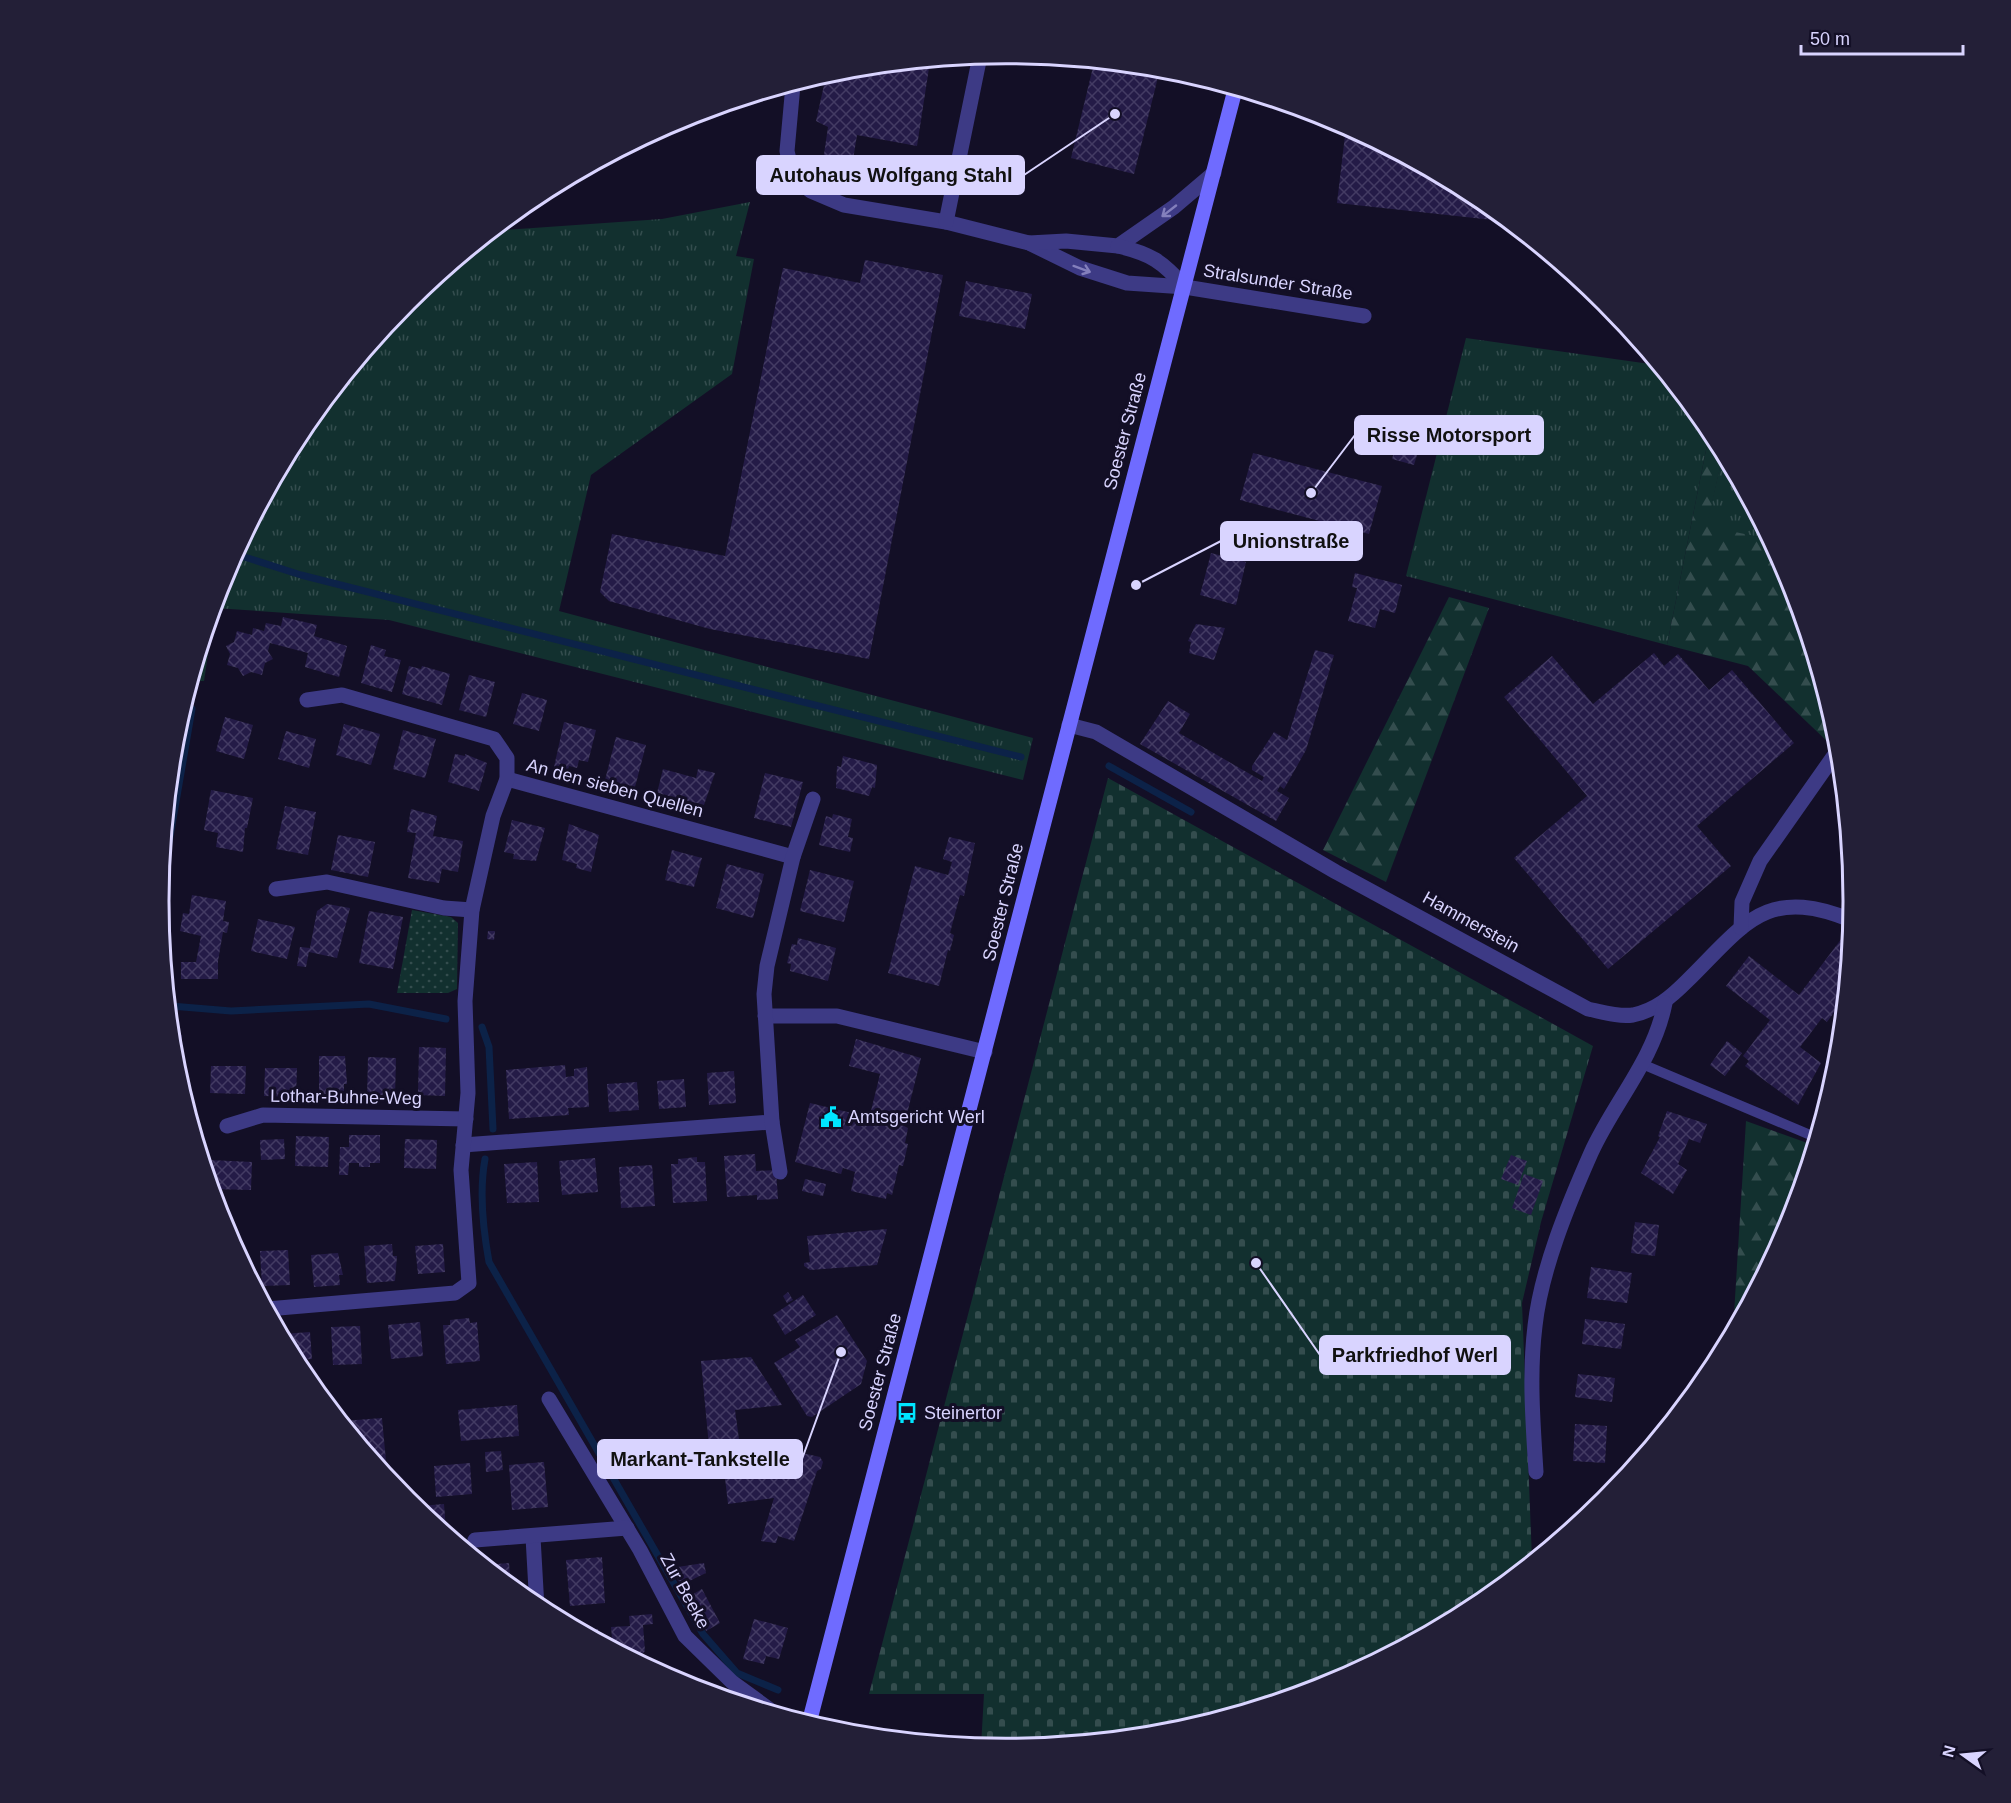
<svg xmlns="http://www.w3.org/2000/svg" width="2011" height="1803" viewBox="0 0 2011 1803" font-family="Arial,sans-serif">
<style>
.grass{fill:url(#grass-tufts)}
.forest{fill:url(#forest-firs)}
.cemetery{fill:url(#cemetery-stones)}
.park{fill:url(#park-dots)}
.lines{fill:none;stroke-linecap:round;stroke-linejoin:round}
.stream{stroke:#0c2248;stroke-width:7}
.building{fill:url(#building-cross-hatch)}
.lane{stroke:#3d3a85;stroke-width:10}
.street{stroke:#3d3a85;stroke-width:15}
.secondary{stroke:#6f6bff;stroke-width:15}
.oneway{stroke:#837fbc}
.labels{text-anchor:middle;stroke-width:6;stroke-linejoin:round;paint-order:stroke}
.street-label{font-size:18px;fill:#d9d4ff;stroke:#130f26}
.poi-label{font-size:18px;fill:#d9d4ff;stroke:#130f26;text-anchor:start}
.rim{fill:none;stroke:#d9d4ff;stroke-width:3}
.leader{fill:none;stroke:#d9d4ff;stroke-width:2}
.callout-dot{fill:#d9d4ff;stroke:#130f26;stroke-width:2}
.callout{fill:#d9d4ff;stroke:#d9d4ff;stroke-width:2}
.callout-label{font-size:20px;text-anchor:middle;font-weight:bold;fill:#111}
</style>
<defs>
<pattern id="grass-tufts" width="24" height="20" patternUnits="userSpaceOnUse" patternTransform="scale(1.5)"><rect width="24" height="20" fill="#12302f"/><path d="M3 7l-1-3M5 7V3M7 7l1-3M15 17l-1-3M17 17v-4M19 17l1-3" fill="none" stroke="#344d4e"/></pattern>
<pattern id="forest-firs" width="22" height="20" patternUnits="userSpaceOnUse" patternTransform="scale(1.5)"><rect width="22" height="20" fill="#12302f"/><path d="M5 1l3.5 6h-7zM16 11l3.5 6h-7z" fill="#344d4e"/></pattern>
<pattern id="cemetery-stones" width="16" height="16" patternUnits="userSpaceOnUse" patternTransform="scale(1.5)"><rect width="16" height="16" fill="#12302f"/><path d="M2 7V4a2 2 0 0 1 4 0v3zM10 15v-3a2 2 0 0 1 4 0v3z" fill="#344d4e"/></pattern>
<pattern id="park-dots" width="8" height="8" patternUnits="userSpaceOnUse" patternTransform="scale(1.5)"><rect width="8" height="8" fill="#12302f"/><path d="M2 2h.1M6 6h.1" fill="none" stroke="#344d4e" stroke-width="1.8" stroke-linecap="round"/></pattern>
<pattern id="building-cross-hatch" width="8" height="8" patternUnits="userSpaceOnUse" patternTransform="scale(1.5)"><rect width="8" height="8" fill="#241b47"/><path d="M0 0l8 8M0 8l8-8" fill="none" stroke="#433b63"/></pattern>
</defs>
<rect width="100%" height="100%" fill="#130f26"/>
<!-- grass -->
<g class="grass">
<polygon points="750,202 736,256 754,259 732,374 591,475 559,611 1033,738 1023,780 389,620 215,608 204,681 191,681 223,577 301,430 406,302 492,231 662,219"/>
<polygon points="1466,338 1657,365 1710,430 1667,645 1406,576"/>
<polygon points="1723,454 1768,539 1706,527"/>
</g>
<!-- forest -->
<g class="forest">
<polygon points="1710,430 1723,454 1707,526 1768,539 1789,578 1836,735 1830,744 1748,666 1667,645"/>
<polygon points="1449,597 1489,608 1386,882 1323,850"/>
<polygon points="1746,1121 1813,1145 1788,1226 1733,1330"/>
</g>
<!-- cemetery -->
<polygon class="cemetery" points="1108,778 1593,1046 1541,1222 1522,1303 1532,1560 1476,1606 1330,1685 1171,1733 1005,1749 981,1747 984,1694 869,1694"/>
<!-- park -->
<polygon class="park" points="412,910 451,917 458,923 457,989 448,993 397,993"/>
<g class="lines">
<!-- stream -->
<g class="stream">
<polyline points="235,554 301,575 1021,757"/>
<polyline points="197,662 197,678"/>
<polyline points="1109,766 1191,812"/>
<polyline points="167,854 192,709"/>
<polyline points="158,899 161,885"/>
<polyline points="167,991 171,1006 231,1011 369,1004 446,1019"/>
<polyline points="482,1027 489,1047 493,1129"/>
<path d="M 485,1159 C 479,1192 483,1229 489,1262 L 703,1634 L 737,1673 L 778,1690"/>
</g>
</g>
<!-- building -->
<g class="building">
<polygon points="1094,63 1160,69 1134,174 1071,158"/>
<polygon points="908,64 929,68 917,146 857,135 852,166 823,161 828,127 816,121 824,85 820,83 821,76 840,70"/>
<polygon points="1346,127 1477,197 1494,211 1493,220 1337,203"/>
<polygon points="865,260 943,275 869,659 710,629 609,601 600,592 612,534 725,556 783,268 860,283"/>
<polygon points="966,281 1032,294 1025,329 959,316"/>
<polygon points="1401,428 1423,434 1414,465 1392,459"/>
<polygon points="1253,453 1382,486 1369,534 1240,500"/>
<polygon points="1211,553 1246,562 1236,605 1200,595"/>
<polygon points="1355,573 1402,585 1395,613 1380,609 1375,628 1348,621 1357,588 1352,587"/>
<polygon points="283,617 317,625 314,636 347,646 339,677 305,667 308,653 270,643 268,651 273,659 265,663 262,675 251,672 243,676 238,668 227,665 230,654 226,646 234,642 237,631 252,635 253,628 264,631 266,623 281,626"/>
<polygon points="1196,624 1225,628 1214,660 1189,653 1191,642 1188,641"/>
<polygon points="371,645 386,650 384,656 401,660 392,692 361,683"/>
<polygon points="1315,650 1334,655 1306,750 1284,789 1280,786 1277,791 1289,798 1276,821 1140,744 1168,701 1190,714 1179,733 1262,781 1264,777 1252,770 1252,766 1274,732 1287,740"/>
<polygon points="1654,653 1664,666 1678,654 1709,690 1732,670 1794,743 1697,826 1731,866 1608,969 1514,858 1587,796 1504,697 1552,656 1593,704"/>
<polygon points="409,666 421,669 422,666 450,674 442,705 402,694"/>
<polygon points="469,675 495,682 486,717 459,710"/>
<polygon points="522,693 547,700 539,731 513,724"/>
<polygon points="225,717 253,725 244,759 216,751"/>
<polygon points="564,722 596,730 588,762 579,760 577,768 569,766 568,770 554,767"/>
<polygon points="344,724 380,734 371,765 336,755"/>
<polygon points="403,730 436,739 425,778 393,769"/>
<polygon points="286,731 316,739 309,768 278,759"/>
<polygon points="616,737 646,745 635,787 605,780"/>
<polygon points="455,754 465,756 465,754 487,763 479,791 448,782"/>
<polygon points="843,756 877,765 875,788 872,787 869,796 836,788 837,766 841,767"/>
<polygon points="663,769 696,778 698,769 715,773 704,805 657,793"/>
<polygon points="765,773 803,782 791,827 754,818"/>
<polygon points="211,790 253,798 247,828 245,828 243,852 216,847 218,833 204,830"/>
<polygon points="285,806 316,812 308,855 276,849"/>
<polygon points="411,809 437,816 433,836 463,841 458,872 442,869 439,883 408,878 416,833 407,832"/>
<polygon points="833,814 852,819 848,837 853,838 850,852 819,845 826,816 832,818"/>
<polygon points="512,820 545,828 536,861 513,859 514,854 504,852"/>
<polygon points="569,824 599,835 591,872 576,868 577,864 562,860"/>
<polygon points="338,835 375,842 368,877 331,870"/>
<polygon points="949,837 975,843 964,896 960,895 950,933 954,935 950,951 948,950 939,986 888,973 915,866 948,875 952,862 943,859"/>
<polygon points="672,850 702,858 694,887 665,880"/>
<polygon points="727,864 764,874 753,918 716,908"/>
<polygon points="810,870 854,881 844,922 800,911"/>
<polygon points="192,895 226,901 223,921 229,922 227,933 223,932 218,961 218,979 181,979 181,962 196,962 201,936 180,931 183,913 189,914"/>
<polygon points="327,904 350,908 337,958 309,952 306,967 297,966 300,947 310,948 317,911"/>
<polygon points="369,911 403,917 393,969 359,963"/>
<polygon points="258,919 295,927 287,959 251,951"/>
<polygon points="488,931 495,931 494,940 487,939"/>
<polygon points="798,938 836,948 828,981 790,971 791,964 787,963 792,944 797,945"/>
<polygon points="1842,938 1849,943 1844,989 1841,993 1843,1000 1827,1022 1822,1018 1800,1047 1821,1063 1798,1105 1745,1066 1749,1061 1743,1056 1770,1020 1726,986 1749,956 1799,995"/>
<polygon points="171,1035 182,1035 182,1066 174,1066"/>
<polygon points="856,1039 921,1058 904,1126 908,1128 905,1143 908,1144 903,1166 899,1165 892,1195 887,1193 886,1199 851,1191 855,1172 843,1168 841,1174 795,1162 810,1103 856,1114 855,1119 868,1123 880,1074 849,1066"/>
<polygon points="1727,1041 1742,1053 1725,1076 1710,1065"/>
<polygon points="419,1047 446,1048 445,1096 418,1095"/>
<polygon points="319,1056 345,1056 347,1084 344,1084 344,1098 319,1097"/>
<polygon points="368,1057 396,1058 395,1099 367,1098"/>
<polygon points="565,1065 566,1077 574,1076 574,1069 587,1067 589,1107 568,1108 569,1115 509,1119 506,1070"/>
<polygon points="211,1066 246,1066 245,1094 210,1093"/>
<polygon points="265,1068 297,1068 296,1097 264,1096"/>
<polygon points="734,1071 736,1103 709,1105 707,1073"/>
<polygon points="684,1079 686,1107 659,1109 657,1081"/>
<polygon points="637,1082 639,1110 609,1112 607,1084"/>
<polygon points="1667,1111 1707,1124 1700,1143 1689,1139 1678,1164 1687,1170 1673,1194 1641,1173 1660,1137 1658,1136"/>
<polygon points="349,1135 380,1135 380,1163 370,1163 370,1167 359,1167 359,1163 349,1163 348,1175 339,1175 340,1147 349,1147"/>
<polygon points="296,1136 329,1137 328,1167 295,1166"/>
<polygon points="284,1139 285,1159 261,1160 260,1140"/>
<polygon points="405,1139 437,1140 436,1169 404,1168"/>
<polygon points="755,1154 756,1171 776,1170 778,1199 757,1200 757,1195 727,1197 724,1156"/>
<polygon points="1511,1155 1527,1161 1518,1185 1501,1179"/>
<polygon points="697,1157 697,1162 705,1162 707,1201 673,1203 671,1164 678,1164 678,1159"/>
<polygon points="595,1158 598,1192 562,1195 559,1161"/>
<polygon points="210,1160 252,1162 251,1190 211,1189"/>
<polygon points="537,1162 539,1202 507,1203 504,1164"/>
<polygon points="652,1165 655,1206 621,1208 619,1167"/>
<polygon points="1524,1174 1543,1181 1531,1215 1512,1208"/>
<polygon points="805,1179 826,1184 823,1196 802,1191"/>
<polygon points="1635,1222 1659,1225 1655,1256 1631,1253"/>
<polygon points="887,1229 877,1265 810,1270 804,1266 804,1263 810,1262 807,1236"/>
<polygon points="392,1244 393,1256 397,1256 395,1281 367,1283 364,1246"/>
<polygon points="443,1244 445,1272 418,1274 415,1246"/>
<polygon points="288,1250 290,1285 262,1286 260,1251"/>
<polygon points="338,1253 343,1275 339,1275 340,1285 314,1287 311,1255"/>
<polygon points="1591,1267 1632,1273 1627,1303 1587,1298"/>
<polygon points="788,1292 793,1300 787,1303 783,1296"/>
<polygon points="803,1295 816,1315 785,1335 773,1315"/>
<polygon points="837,1315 867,1361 861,1384 812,1417 807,1416 774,1363 800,1347 795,1340"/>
<polygon points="469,1318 470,1323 477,1322 480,1361 446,1364 443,1325 450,1325 450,1320"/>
<polygon points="1585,1319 1625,1324 1621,1349 1582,1344"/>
<polygon points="420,1322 423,1356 391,1359 388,1325"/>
<polygon points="360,1326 362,1364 333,1365 331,1327"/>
<polygon points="310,1332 312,1359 294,1360 282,1334"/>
<polygon points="751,1357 782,1405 735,1410 744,1476 784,1472 789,1450 820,1457 823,1462 821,1469 817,1471 794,1541 778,1536 776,1543 761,1541 774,1498 728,1504 725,1478 712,1479 701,1361"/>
<polygon points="1578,1374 1615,1378 1612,1402 1575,1397"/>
<polygon points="517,1405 519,1436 461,1441 458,1410"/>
<polygon points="382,1418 386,1461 382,1461 383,1472 343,1421"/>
<polygon points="1575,1424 1607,1426 1605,1463 1573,1461"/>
<polygon points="501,1451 503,1470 486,1472 485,1452"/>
<polygon points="544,1462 548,1507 512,1510 509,1465"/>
<polygon points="470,1463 472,1494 436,1497 434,1466"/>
<polygon points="444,1504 446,1530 448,1535 422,1514 420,1506"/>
<polygon points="602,1557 605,1603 570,1606 566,1560"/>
<polygon points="509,1563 511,1587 485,1565"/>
<polygon points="704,1563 706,1573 681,1585 671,1568"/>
<polygon points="702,1589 720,1623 706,1631 688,1597"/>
<polygon points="652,1614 653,1624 643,1625 645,1651 639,1658 635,1660 613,1648 611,1627 630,1626 629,1616"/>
<polygon points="754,1619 788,1628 779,1659 766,1656 764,1664 743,1659"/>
<polygon points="598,1629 599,1641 579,1630"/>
</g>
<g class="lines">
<!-- lane -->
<polyline class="lane" points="1642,1064 1815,1137"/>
<!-- street -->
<g class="street">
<polyline points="793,85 787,151 793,177 811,191 844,205 946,222 1029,243 1080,268 1127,283 1185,287 1364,316"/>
<polyline points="946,222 980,56"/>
<polyline points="1029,243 1066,241 1118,246 1174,207 1214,173"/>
<path d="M 1118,246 C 1151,254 1162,261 1185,287"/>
<path d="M 1069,725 L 1096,732 L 1336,872 L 1588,1009 C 1603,1012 1618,1017 1633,1015 C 1656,1010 1671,997 1687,981 C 1744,925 1765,885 1851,920"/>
<polyline points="507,779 793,857"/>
<polyline points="276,889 327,882 444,908 472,910"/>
<polyline points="1741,928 1742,902 1760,861 1838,750"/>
<polyline points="765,1016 837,1016 985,1052"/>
<polyline points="227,1126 263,1115 466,1119"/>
<polyline points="463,1145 772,1122"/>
<polyline points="780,1172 772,1122 764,994 767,966 793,857 813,799"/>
<polyline points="267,1309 455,1293 469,1283 461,1170 468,1093 465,1001 472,910 493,816 507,779 507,758 494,739 342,695 307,700"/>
<polyline points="549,1399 640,1550 685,1636 732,1682 773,1712"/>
<path d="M 1536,1472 C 1533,1423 1529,1375 1535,1326 C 1541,1270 1568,1205 1591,1153 C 1614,1102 1654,1060 1665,1003"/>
<polyline points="533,1537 537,1608"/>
<polyline points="475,1540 627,1528"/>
</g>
<!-- secondary -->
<polyline class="secondary" points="809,1723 1235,90"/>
</g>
<!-- one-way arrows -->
<defs><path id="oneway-shaft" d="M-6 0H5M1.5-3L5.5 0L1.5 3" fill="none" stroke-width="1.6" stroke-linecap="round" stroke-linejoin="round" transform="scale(1.5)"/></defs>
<g class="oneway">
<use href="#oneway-shaft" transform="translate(1169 211) rotate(142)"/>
<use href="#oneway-shaft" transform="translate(1082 269) rotate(20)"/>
</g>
<!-- icons -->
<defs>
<symbol id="civic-bare" viewBox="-9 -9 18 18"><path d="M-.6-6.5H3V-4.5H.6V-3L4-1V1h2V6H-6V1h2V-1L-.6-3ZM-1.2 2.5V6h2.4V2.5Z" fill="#00e5ff" stroke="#130f26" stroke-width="2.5" paint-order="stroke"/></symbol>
<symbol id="bus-bare" viewBox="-9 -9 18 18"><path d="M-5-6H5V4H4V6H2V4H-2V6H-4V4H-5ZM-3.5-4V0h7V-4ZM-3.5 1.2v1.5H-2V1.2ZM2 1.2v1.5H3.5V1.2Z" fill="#00e5ff" stroke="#130f26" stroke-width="2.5" paint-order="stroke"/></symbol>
</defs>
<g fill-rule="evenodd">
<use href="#civic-bare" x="816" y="1102" width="30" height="30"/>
<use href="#bus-bare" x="892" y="1398" width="30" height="30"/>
</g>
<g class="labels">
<!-- street labels -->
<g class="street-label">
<text transform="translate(1278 282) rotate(9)" y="6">Stralsunder Straße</text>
<text transform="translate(1125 431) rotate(-75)" y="6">Soester Straße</text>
<text transform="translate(615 788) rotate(15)" y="6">An den sieben Quellen</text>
<text transform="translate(1003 902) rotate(-76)" y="6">Soester Straße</text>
<text transform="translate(1471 922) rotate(29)" y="6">Hammerstein</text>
<text transform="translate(346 1097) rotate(1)" y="6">Lothar-Buhne-Weg</text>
<text transform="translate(880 1372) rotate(-75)" y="6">Soester Straße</text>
<text transform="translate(685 1591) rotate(61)" y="6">Zur Beeke</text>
</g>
<!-- poi labels -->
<g class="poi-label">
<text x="848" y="1123">Amtsgericht Werl</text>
<text x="924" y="1419">Steinertor</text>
</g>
</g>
<!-- crop -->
<path d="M0 0H2011V1803H0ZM169 901a837 837 0 1 1 1674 0a837 837 0 1 1-1674 0Z" fill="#231f37" fill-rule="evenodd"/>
<path class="rim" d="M169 901a837 837 0 1 1 1674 0a837 837 0 1 1-1674 0Z"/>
<!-- callouts -->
<path class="leader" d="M1115 114L1024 175M1311 493L1355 435M1136 585L1221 541M1256 1263L1320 1355M841 1352L802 1459"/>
<g class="callout-dot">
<circle cx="1115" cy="114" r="6"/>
<circle cx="1311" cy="493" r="6"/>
<circle cx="1136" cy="585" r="6"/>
<circle cx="1256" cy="1263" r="6"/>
<circle cx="841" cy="1352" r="6"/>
</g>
<g class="callout">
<rect x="757" y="156" width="267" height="38" rx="6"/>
<rect x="1355" y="416" width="188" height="38" rx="6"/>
<rect x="1221" y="522" width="141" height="38" rx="6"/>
<rect x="1320" y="1336" width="190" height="38" rx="6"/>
<rect x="598" y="1440" width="204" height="38" rx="6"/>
</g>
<g class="callout-label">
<text x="891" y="182">Autohaus Wolfgang Stahl</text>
<text x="1449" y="442">Risse Motorsport</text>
<text x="1291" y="548">Unionstraße</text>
<text x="1415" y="1362">Parkfriedhof Werl</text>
<text x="700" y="1466">Markant-Tankstelle</text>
</g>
<!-- north arrow -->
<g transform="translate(1963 1755) rotate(285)" stroke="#130f26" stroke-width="4.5" paint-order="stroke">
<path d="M0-4.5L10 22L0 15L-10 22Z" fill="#d9d4ff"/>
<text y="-9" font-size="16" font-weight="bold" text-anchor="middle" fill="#d9d4ff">N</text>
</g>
<!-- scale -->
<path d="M1801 45v9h162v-9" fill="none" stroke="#d9d4ff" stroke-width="3"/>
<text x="1810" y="45" font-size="18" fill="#d9d4ff" stroke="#130f26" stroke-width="4.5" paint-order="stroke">50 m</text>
</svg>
